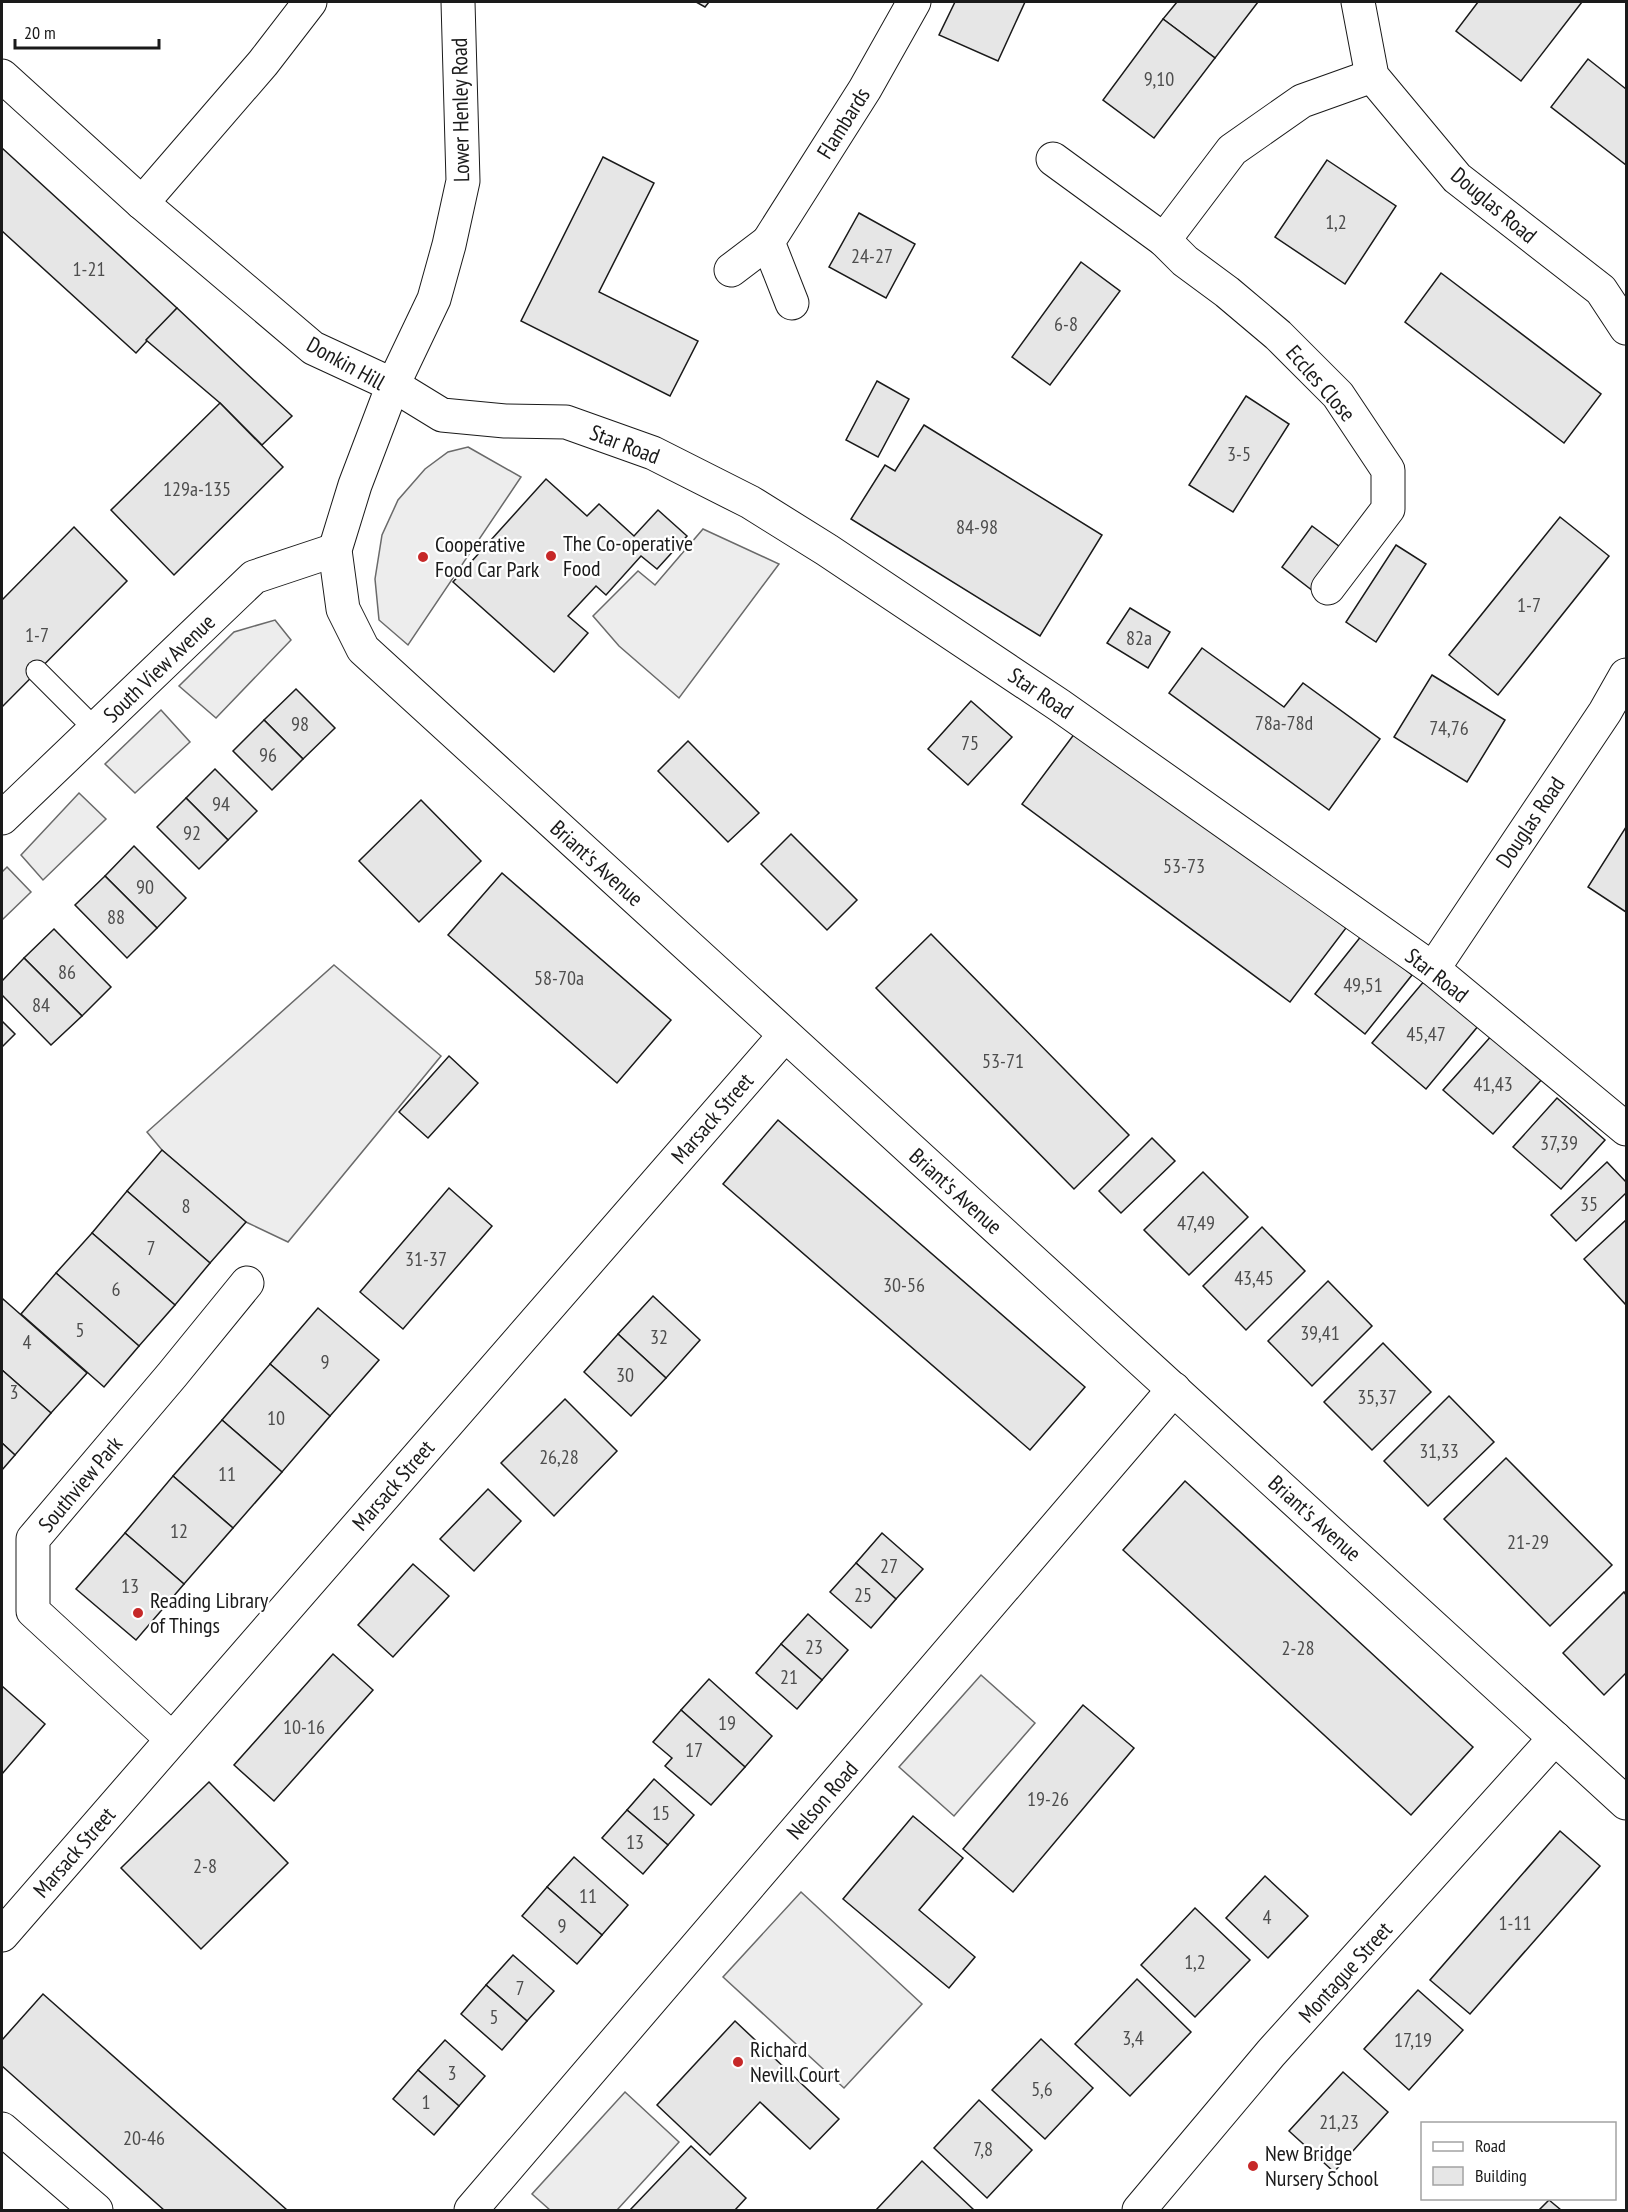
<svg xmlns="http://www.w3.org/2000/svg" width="1628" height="2212" viewBox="0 0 1628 2212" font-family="'PT Sans Narrow',sans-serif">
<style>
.built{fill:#ededed;stroke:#6a6a6a;stroke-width:1.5}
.building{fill:#e6e6e6;stroke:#1a1a1a;stroke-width:1.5}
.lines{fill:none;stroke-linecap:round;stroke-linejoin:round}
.service-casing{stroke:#1a1a1a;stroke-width:23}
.minor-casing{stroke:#1a1a1a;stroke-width:35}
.secondary-casing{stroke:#1a1a1a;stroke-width:35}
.service{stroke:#fff;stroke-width:21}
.minor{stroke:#fff;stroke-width:33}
.secondary{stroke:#fff;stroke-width:33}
.poi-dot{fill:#c62828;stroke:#fff;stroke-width:2}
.labels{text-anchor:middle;stroke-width:4.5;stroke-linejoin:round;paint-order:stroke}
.number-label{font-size:20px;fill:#4d4d4d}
.street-label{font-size:22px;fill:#1a1a1a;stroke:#fff}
.poi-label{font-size:22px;fill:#1a1a1a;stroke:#fff;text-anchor:start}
</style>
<rect width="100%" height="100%" fill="#fff"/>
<!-- built -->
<g class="built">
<polygon points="468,447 521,477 408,645 379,620 375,579 382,535 398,500 425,469 448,452"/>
<polygon points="703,529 779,564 679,698 619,646 593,616 638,571 655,585"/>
<polygon points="275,620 291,640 216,718 179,686 234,632"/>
<polygon points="161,710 190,742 135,793 105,764"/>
<polygon points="79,793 106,819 43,880 21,855"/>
<polygon points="7,867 31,892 2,920 2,872"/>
<polygon points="334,965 441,1056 288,1242 246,1222 162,1150 147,1132"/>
<polygon points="981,1675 1035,1723 954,1816 899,1767"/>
<polygon points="801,1892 922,2004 844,2088 723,1977"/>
<polygon points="625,2092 679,2142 617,2210 550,2210 532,2194"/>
</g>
<!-- building -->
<g class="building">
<polygon points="696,2 709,2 705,7"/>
<polygon points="955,2 1025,2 998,61 939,35"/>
<polygon points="1177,2 1258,2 1215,58 1163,19"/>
<polygon points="1478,2 1582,2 1521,81 1456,31"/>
<polygon points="1163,19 1215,58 1154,138 1103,100"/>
<polygon points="1588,59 1626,89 1626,165 1551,107"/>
<polygon points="2,148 177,308 136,353 2,231"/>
<polygon points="603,157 654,183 599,292 698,341 670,396 521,321"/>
<polygon points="1327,160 1396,206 1345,284 1275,237"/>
<polygon points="859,213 915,244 886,298 829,267"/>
<polygon points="1081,262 1120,291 1050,385 1012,357"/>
<polygon points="1441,273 1601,394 1564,443 1405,322"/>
<polygon points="177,308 292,416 262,445 220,403 146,340"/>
<polygon points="877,381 909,399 878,457 846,440"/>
<polygon points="1246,396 1289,424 1233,512 1189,485"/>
<polygon points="220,403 283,467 174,575 111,510"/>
<polygon points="924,425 1102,535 1040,636 851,519 885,465 895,471"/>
<polygon points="546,479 587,516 599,504 634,536 658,510 687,536 657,569 641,556 606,595 596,586 568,616 588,633 554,672 453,582"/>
<polygon points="1560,517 1609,556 1498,695 1449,655"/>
<polygon points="1312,526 1344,550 1313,591 1282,567"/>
<polygon points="74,527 127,581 2,707 2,600"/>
<polygon points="1396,545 1426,564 1376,642 1346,622"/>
<polygon points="1130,608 1170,632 1148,668 1107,643"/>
<polygon points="1202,648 1284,707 1303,683 1380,739 1329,810 1169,693"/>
<polygon points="1432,675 1505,720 1467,782 1394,737"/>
<polygon points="296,689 335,728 303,759 264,720"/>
<polygon points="971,701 1012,737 968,785 928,749"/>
<polygon points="264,720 303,759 272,790 233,751"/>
<polygon points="1078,729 1346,928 1290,1002 1022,804"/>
<polygon points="688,741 759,813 728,842 658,771"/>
<polygon points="215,769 257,811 228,840 186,798"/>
<polygon points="186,798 228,840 199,869 157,827"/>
<polygon points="421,800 481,861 419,922 359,861"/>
<polygon points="1626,827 1626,912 1588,887"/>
<polygon points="791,834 857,900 827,930 761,864"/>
<polygon points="134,846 186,898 157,928 105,876"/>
<polygon points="502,873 671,1020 617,1083 448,935"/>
<polygon points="105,876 157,928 127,958 75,905"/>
<polygon points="54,929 111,987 82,1016 24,958"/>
<polygon points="931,934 1129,1135 1074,1189 876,988"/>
<polygon points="1362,935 1412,975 1365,1034 1315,994"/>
<polygon points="24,958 82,1016 51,1045 2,995 2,981"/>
<polygon points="1425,980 1479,1025 1426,1089 1372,1043"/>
<polygon points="2,1021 15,1034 2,1047"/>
<polygon points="1493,1034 1543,1078 1493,1134 1443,1090"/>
<polygon points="449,1056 478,1083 428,1138 399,1112"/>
<polygon points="1557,1098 1605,1140 1561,1189 1513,1147"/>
<polygon points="778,1120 1085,1387 1030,1450 723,1184"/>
<polygon points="1152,1138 1175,1161 1121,1213 1099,1191"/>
<polygon points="162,1150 246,1222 210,1263 127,1191"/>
<polygon points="1607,1162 1626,1182 1626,1193 1576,1241 1551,1215"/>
<polygon points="1203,1172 1248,1217 1189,1275 1144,1230"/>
<polygon points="449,1188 492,1226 403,1329 360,1292"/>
<polygon points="127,1191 210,1263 175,1305 92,1233"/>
<polygon points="1626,1220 1626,1305 1584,1259"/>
<polygon points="1262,1227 1305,1271 1246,1330 1203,1286"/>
<polygon points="92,1233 175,1305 139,1346 56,1273"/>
<polygon points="56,1273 139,1346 104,1387 21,1314"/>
<polygon points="1328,1281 1372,1326 1312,1386 1268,1341"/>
<polygon points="653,1296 700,1340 666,1378 618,1334"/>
<polygon points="3,1299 87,1373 51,1413 2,1370 2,1301"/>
<polygon points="318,1308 379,1360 330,1416 270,1364"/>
<polygon points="618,1334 666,1378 631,1416 584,1372"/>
<polygon points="1383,1343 1431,1392 1372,1450 1324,1402"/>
<polygon points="270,1364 330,1416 282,1472 222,1420"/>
<polygon points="2,1370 51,1413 15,1455 2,1443"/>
<polygon points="1449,1396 1494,1442 1428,1506 1384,1461"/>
<polygon points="565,1399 617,1451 554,1516 501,1463"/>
<polygon points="222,1420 282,1472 233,1528 173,1476"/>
<polygon points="2,1443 15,1455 2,1470"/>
<polygon points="1506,1458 1612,1565 1550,1626 1444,1519"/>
<polygon points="173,1476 233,1528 184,1584 125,1533"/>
<polygon points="1185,1481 1473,1747 1411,1815 1123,1550"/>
<polygon points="488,1489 521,1521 474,1571 440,1539"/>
<polygon points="125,1533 184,1584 136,1640 76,1589"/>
<polygon points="882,1533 923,1569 896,1599 856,1563"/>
<polygon points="856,1563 896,1599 871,1628 830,1592"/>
<polygon points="413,1564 449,1596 393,1657 358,1625"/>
<polygon points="1624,1592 1626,1595 1626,1673 1604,1695 1563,1653"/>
<polygon points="808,1614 848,1650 822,1680 781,1644"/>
<polygon points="781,1644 822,1680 797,1709 756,1673"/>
<polygon points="333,1654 373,1690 274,1801 234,1765"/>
<polygon points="709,1679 772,1736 745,1767 681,1710"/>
<polygon points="2,1686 45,1724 2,1774"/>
<polygon points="1083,1705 1134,1748 1013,1892 963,1849"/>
<polygon points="681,1710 745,1767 711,1805 665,1766 672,1758 653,1742"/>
<polygon points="654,1779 694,1815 668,1845 627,1810"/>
<polygon points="209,1782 288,1863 201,1949 121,1868"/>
<polygon points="627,1810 668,1845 643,1874 602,1838"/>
<polygon points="913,1816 963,1858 919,1910 975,1957 949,1988 843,1899"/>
<polygon points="1560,1831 1600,1866 1470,2014 1430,1980"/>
<polygon points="574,1857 628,1905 602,1935 547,1887"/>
<polygon points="1265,1876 1308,1916 1268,1958 1226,1918"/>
<polygon points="547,1887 602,1935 577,1964 522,1916"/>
<polygon points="1195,1908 1250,1960 1195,2017 1141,1965"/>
<polygon points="513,1955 554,1991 527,2021 486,1985"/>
<polygon points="1137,1979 1191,2032 1130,2096 1075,2044"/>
<polygon points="486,1985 527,2021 502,2050 461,2014"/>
<polygon points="1418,1990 1463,2030 1409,2090 1364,2049"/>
<polygon points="43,1994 287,2210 164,2210 2,2066 2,2040"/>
<polygon points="735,2021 839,2119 810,2149 760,2102 710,2155 657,2105"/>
<polygon points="1041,2039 1093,2088 1045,2139 992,2090"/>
<polygon points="445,2040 485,2076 459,2106 418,2070"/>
<polygon points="418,2070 459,2106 434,2135 393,2099"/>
<polygon points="1343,2072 1388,2112 1334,2172 1289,2131"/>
<polygon points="979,2100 1032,2150 987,2198 934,2148"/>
<polygon points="691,2146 746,2198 735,2210 630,2210"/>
<polygon points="922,2161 974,2210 876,2210"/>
<polygon points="1549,2200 1561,2210 1539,2210"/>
</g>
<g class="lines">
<defs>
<polyline id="service" points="37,671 95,729"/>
<g id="minor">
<polyline points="1358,2 1372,76 1457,178 1601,290 1626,328"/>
<polyline points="2,76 142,203 313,348 393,385 442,415 505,421 566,422 653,453 750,502 827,550 1059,705 1433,969 1626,1129"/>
<polyline points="1053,159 1164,240"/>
<polyline points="142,203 263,63 310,2"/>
<polyline points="731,270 768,242"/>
<polyline points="792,303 768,242 865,89 914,2"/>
<polyline points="1328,588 1388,509 1388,470 1338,395 1278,335 1227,292 1185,261 1164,240 1232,150 1302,101 1372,76"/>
<polyline points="2,818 254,577 335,550"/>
<polyline points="1433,969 1605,712 1626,675"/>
<polyline points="172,1739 33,1611 33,1539 172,1375 247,1283"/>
<polyline points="2,1935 785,1035"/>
<polyline points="2,2129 96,2210"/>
<polyline points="471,2210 1174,1389"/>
<polyline points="1139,2210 1271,2053 1555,1738"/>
</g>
<polyline id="secondary" points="458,2 463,181 449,245 434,299 393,385 355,485 335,550 343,609 363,649 1626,1803"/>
</defs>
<!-- service casing -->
<use href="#service" class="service-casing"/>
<!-- minor casing -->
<use href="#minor" class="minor-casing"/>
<!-- secondary casing -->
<use href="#secondary" class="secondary-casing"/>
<!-- service -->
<use href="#service" class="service"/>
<!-- minor -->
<use href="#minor" class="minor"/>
<!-- secondary -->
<use href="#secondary" class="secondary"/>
</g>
<!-- markers -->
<g class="poi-dot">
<circle cx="551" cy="556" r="6"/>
<circle cx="423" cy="557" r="6"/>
<circle cx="138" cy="1613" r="6"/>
<circle cx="738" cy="2062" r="6"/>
<circle cx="1253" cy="2166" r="6"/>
</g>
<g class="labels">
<!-- number labels -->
<g class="number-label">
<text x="1159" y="86">9,10</text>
<text x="1336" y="229">1,2</text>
<text x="872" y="263">24-27</text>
<text x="89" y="276">1-21</text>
<text x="1066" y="331">6-8</text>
<text x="1239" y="461">3-5</text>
<text x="197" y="496">129a-135</text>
<text x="977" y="534">84-98</text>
<text x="1529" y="612">1-7</text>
<text x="37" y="642">1-7</text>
<text x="1139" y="645">82a</text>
<text x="1284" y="730">78a-78d</text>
<text x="300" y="731">98</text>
<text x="1449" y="735">74,76</text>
<text x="970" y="750">75</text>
<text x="268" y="762">96</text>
<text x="221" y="811">94</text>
<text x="192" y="840">92</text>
<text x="1184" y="873">53-73</text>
<text x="145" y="894">90</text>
<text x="116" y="924">88</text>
<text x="67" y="979">86</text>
<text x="559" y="985">58-70a</text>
<text x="1363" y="992">49,51</text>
<text x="41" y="1012">84</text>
<text x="1426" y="1041">45,47</text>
<text x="1003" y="1068">53-71</text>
<text x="1493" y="1091">41,43</text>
<text x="1559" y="1150">37,39</text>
<text x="1589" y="1211">35</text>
<text x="186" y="1213">8</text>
<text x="1196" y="1230">47,49</text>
<text x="151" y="1255">7</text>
<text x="426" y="1266">31-37</text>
<text x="1254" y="1285">43,45</text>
<text x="904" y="1292">30-56</text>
<text x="116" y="1296">6</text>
<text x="80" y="1337">5</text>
<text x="1320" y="1340">39,41</text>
<text x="659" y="1344">32</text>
<text x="27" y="1349">4</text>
<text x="325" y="1369">9</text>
<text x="625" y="1382">30</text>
<text x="14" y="1399">3</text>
<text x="1377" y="1404">35,37</text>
<text x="276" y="1425">10</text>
<text x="1439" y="1458">31,33</text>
<text x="559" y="1464">26,28</text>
<text x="227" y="1481">11</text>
<text x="179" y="1538">12</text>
<text x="1528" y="1549">21-29</text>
<text x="889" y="1573">27</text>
<text x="130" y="1593">13</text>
<text x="863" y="1602">25</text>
<text x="814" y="1654">23</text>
<text x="1298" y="1655">2-28</text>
<text x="789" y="1684">21</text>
<text x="727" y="1730">19</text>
<text x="304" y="1734">10-16</text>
<text x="694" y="1757">17</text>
<text x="1048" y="1806">19-26</text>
<text x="661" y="1820">15</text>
<text x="635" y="1849">13</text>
<text x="205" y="1873">2-8</text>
<text x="588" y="1903">11</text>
<text x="1267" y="1924">4</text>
<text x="1515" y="1930">1-11</text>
<text x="562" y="1933">9</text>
<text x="1195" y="1969">1,2</text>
<text x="520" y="1995">7</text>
<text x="494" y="2024">5</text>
<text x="1133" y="2045">3,4</text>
<text x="1413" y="2047">17,19</text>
<text x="452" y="2080">3</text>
<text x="1042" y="2096">5,6</text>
<text x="426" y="2109">1</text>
<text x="1339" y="2129">21,23</text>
<text x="144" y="2145">20-46</text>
<text x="983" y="2156">7,8</text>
</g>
<!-- street labels -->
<g class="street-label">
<text transform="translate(460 110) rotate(-91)" y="8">Lower Henley Road</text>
<text transform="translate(843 123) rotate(-58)" y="8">Flambards</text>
<text transform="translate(1494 205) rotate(40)" y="8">Douglas Road</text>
<text transform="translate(346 363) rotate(29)" y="8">Donkin Hill</text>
<text transform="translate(1321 383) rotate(49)" y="8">Eccles Close</text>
<text transform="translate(625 444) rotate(21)" y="8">Star Road</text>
<text transform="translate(159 668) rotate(-44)" y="8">South View Avenue</text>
<text transform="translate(1041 693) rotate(34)" y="8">Star Road</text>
<text transform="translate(1530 822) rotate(-56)" y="8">Douglas Road</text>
<text transform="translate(597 863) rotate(42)" y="8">Briant's Avenue</text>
<text transform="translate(1437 975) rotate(38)" y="8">Star Road</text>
<text transform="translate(712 1118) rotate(-49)" y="8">Marsack Street</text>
<text transform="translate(956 1191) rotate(42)" y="8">Briant's Avenue</text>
<text transform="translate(80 1484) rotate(-50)" y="8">Southview Park</text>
<text transform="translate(393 1485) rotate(-49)" y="8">Marsack Street</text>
<text transform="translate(1315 1518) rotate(42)" y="8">Briant's Avenue</text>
<text transform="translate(822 1800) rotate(-49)" y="8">Nelson Road</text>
<text transform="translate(74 1852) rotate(-49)" y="8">Marsack Street</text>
<text transform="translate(1345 1972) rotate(-48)" y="8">Montague Street</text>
</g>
<!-- poi labels -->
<g class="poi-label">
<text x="563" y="551">The Co-operative<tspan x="563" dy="25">Food</tspan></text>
<text x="435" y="552">Cooperative<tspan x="435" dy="25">Food Car Park</tspan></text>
<text x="150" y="1608">Reading Library<tspan x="150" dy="25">of Things</tspan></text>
<text x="750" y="2057">Richard<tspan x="750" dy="25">Nevill Court</tspan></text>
<text x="1265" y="2161">New Bridge<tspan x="1265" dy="25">Nursery School</tspan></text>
</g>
</g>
<!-- border -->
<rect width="1628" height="2212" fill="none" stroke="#1a1a1a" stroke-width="6"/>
<!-- legend -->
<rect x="1421" y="2122" width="195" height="78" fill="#ffffff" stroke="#a3a3a3" stroke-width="1.5"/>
<rect x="1433" y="2142" width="30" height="9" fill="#ffffff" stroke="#a3a3a3" stroke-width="1.5"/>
<text x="1475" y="2152" font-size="18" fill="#1a1a1a">Road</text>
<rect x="1433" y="2167" width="30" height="18" fill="#e6e6e6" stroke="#a3a3a3" stroke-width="1.5"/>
<text x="1475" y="2182" font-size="18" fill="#1a1a1a">Building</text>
<!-- scale -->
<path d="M15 39v9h144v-9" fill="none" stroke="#1a1a1a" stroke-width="3"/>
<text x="24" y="39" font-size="18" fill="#1a1a1a" stroke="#ffffff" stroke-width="4.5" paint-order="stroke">20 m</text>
</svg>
